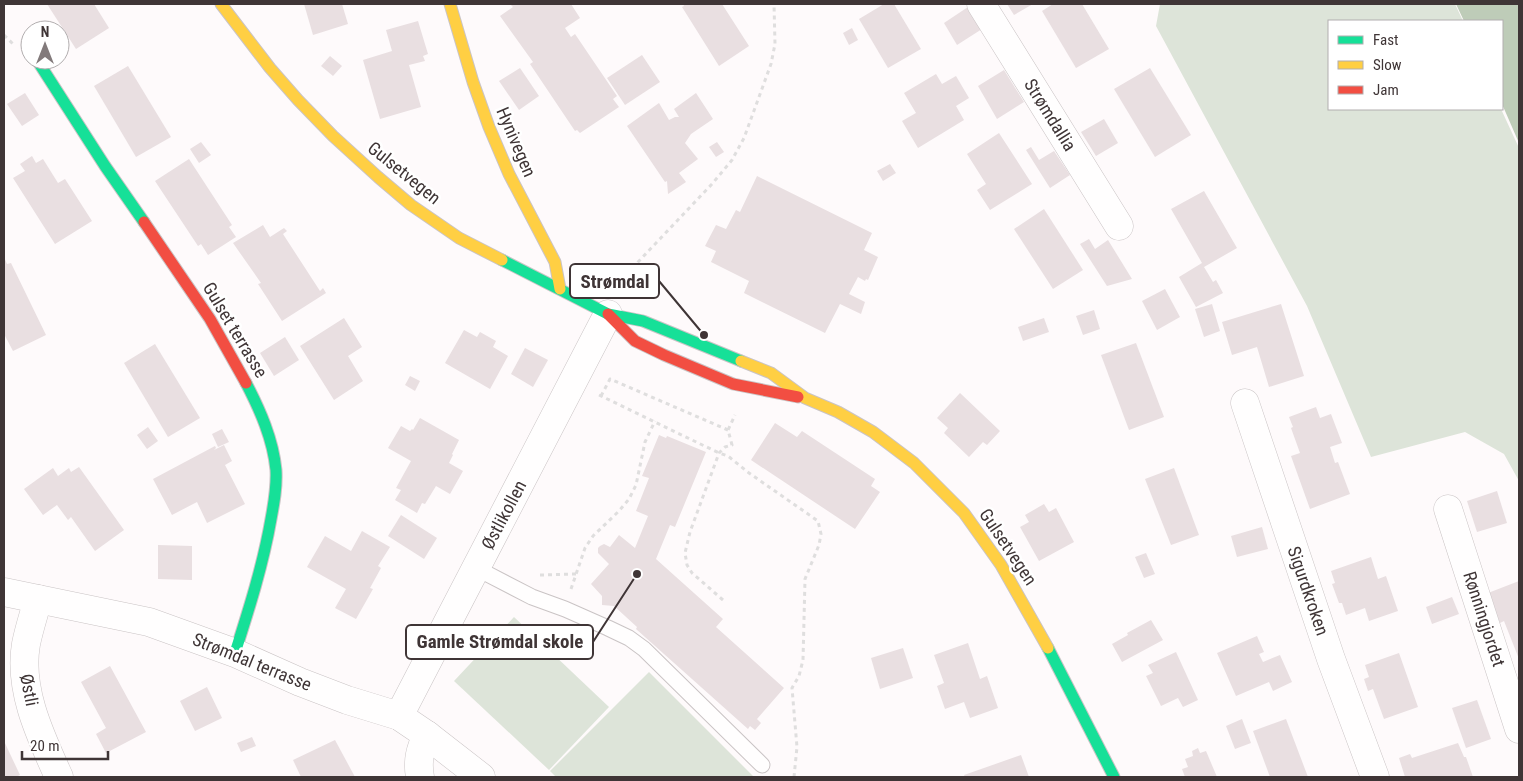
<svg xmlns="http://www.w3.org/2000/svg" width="1523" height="781" viewBox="0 0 1523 781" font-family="'Roboto Condensed',sans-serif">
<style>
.green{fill:#dde4d9}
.water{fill:#beccb8}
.building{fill:#e9dfe1}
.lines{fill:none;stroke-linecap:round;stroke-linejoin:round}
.lane-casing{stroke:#cac4c5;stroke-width:17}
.street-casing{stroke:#cac4c5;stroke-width:29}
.fast-casing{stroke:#cac4c5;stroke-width:13}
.slow-casing{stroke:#cac4c5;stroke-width:13}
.jam-casing{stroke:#cac4c5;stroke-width:13}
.path{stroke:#dfdede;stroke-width:3;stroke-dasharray:4 4;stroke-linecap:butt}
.lane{stroke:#fffefe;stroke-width:15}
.street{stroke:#fffefe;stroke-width:28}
.fast{stroke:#16e098;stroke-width:11}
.slow{stroke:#ffcf43;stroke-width:11}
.jam{stroke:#f24e42;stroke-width:11}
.labels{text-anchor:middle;stroke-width:5;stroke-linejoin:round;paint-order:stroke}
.street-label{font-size:18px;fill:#3f3536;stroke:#fff}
.leader{fill:none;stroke:#3f3536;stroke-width:2}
.callout-dot{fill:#3f3536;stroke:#fff;stroke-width:2}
.callout{fill:#fff;stroke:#3f3536;stroke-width:2}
.callout-label{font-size:19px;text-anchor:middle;font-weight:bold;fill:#3f3536}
</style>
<rect width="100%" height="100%" fill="#fefafb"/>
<!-- green -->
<g class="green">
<polygon points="1160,4 1455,4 1463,21 1329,21 1329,109 1501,109 1519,148 1519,481 1504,454 1465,432 1371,457 1307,306 1156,26"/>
<polygon points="514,617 609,707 549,770 454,681"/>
<polygon points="649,672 754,777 556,777 550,771"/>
</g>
<!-- water -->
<polygon class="water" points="1456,4 1519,4 1519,143 1502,104 1502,21 1464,21"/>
<!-- building -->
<g class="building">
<polygon points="47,4 94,4 109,28 76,49"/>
<polygon points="304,4 342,4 348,24 313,35"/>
<polygon points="510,4 571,4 580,18 565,28 571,37 575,34 617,96 613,99 619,107 580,133 577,130 575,131 530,64 533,62 500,16 513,7"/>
<polygon points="683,4 722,4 749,46 719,66 682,7 684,6"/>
<polygon points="884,4 894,4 921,49 888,68 859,19"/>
<polygon points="1007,4 1033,4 1014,15"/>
<polygon points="1053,4 1082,4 1109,49 1076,68 1042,11"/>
<polygon points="968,7 982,29 957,45 944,23"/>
<polygon points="418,21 428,54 423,56 425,61 409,65 421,107 380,119 363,60 392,51 386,30"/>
<polygon points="852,28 858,40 849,45 843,33"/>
<polygon points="642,55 660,82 625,105 607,78"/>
<polygon points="330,56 342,66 333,76 321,66"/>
<polygon points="128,66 171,137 136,157 94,86"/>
<polygon points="520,68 539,96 519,110 499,81"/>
<polygon points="1150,68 1191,135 1155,157 1114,89"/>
<polygon points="1004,70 1024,102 997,119 978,86"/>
<polygon points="936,74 942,84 956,76 969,98 956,106 964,120 918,148 902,121 916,113 904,93"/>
<polygon points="25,93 39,115 22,126 7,104"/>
<polygon points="696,93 713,119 691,134 685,143 698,159 679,173 686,182 668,194 667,181 665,182 627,126 659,103 669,120 675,117 679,117 674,109"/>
<polygon points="1104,119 1118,143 1096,156 1081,132"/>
<polygon points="999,133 1032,184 990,210 977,190 986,184 967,154"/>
<polygon points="201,142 211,155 199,163 190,149"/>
<polygon points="717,142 724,152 716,157 709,147"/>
<polygon points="1031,147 1039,160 1054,151 1070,175 1050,188 1026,150"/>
<polygon points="32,156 36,163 43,159 58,183 65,179 92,221 55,244 13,178 25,171 20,164"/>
<polygon points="189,159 232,225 229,227 236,237 208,255 201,244 198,246 155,181"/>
<polygon points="890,164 896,173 883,181 877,171"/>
<polygon points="757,176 872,233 864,250 878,257 868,280 866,279 865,281 858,277 849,294 865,302 861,314 840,304 825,333 744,293 749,281 711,262 716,251 705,246 716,225 726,229 736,210 740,212"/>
<polygon points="1204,191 1237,248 1204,267 1213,282 1216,280 1223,293 1196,307 1179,277 1202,263 1171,209"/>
<polygon points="1044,209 1083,270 1053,289 1014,229"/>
<polygon points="263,225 270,237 284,228 287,231 283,234 320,291 323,288 326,293 282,321 258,284 261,283 233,243"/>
<polygon points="1089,239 1095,249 1108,240 1132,279 1107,286 1080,244"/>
<polygon points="4,257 7,264 11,263 46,335 13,351 4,334"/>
<polygon points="1165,289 1180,317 1157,330 1142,301"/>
<polygon points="1212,304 1220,331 1204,337 1195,309"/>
<polygon points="1281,304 1304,376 1269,387 1257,347 1232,355 1222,322"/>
<polygon points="1094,310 1100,329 1083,335 1076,316"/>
<polygon points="344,318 362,347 348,356 363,381 334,400 300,346"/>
<polygon points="1044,318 1049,332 1023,341 1018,327"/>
<polygon points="464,330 477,337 480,332 496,341 493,347 508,356 490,389 445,363"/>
<polygon points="285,337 299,360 274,376 260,353"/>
<polygon points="1136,343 1164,417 1129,430 1101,355"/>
<polygon points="155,344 200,418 168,437 124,363"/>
<polygon points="525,348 548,360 533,387 511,374"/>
<polygon points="410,376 420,381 415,391 405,385"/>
<polygon points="960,393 1000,431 987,445 983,442 969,457 944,433 948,428 937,418"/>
<polygon points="1316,407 1320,418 1331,414 1342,443 1330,447 1335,463 1338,462 1350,494 1310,509 1291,456 1300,453 1291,428 1293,427 1289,417"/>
<polygon points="420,418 459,440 452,454 453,455 449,463 463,471 450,494 436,486 425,504 422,503 417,513 395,500 401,490 396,488 411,461 388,448 401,426 410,431 412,429 413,430"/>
<polygon points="775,423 797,437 802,431 875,479 871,486 880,492 855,529 751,460"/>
<polygon points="148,427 158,441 147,449 137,435"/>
<polygon points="222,429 229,442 218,447 212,434"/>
<polygon points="659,435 666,438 667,436 706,452 675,527 670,525 656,559 723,619 716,627 784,688 757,719 761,723 755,730 750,726 748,729 636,629 637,627 614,606 602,605 602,596 591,584 609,564 598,553 598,548 600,546 604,544 610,547 619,535 635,548 648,516 636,511 649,478 642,476"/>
<polygon points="224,445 232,461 225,465 245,504 207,523 197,502 172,515 153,479 215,446 216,448 214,450"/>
<polygon points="79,467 124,530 95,551 71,517 68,520 57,505 43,515 24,489 53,468 58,476 69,468 71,472"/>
<polygon points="1174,468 1199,535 1171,545 1145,479"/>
<polygon points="1497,491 1507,523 1477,532 1467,501"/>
<polygon points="1044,504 1049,512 1056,508 1074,542 1039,561 1020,527 1029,522 1025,515"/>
<polygon points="401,515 437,538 424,559 388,536"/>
<polygon points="1262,527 1268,549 1237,557 1231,536"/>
<polygon points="362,531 390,547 378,566 381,568 370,588 373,589 356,619 335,608 346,589 307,567 325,536 351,551"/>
<polygon points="158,545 192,546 192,580 158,579"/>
<polygon points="1146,553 1155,574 1144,578 1135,557"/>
<polygon points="1371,557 1378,579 1386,576 1398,611 1369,621 1365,608 1346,615 1342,603 1339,603 1332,584 1335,583 1331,571"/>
<polygon points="1519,581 1519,659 1504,621 1500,623 1488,593"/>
<polygon points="1452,597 1459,614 1432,624 1426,607"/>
<polygon points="1151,620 1163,640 1122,662 1112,644 1128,635 1127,633"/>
<polygon points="1257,636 1264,652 1259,654 1263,662 1280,655 1292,682 1273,691 1269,682 1236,696 1217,653"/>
<polygon points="968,643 980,679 987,676 998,708 970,718 964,702 945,709 937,686 944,683 934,655"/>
<polygon points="903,648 913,678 880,689 871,658"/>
<polygon points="1176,652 1198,700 1183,707 1178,698 1161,706 1146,676 1153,673 1148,665"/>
<polygon points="1399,653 1418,707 1384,719 1373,689 1368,691 1364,679 1369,677 1365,665"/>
<polygon points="110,666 146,732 106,753 96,734 106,728 81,682"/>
<polygon points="207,687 222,718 195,731 180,701"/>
<polygon points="1477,700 1491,739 1466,748 1452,708"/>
<polygon points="1242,719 1251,743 1235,749 1226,726"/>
<polygon points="1286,719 1308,777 1270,777 1253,731"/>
<polygon points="252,737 256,746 241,752 237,743"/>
<polygon points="335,740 355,777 301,777 293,760"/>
<polygon points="4,741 20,775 16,777 4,777"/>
<polygon points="1458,743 1464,757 1466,757 1473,777 1405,777 1399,758 1410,754 1412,758"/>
<polygon points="1198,748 1200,753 1206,751 1217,777 1185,777 1182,769 1188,767 1185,759 1193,756 1192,751"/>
<polygon points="1021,755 1029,777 965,777 964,775"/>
</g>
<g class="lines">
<defs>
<polyline id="lane" points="476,568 532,597 565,609 608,628 629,638 644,649 762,765"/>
<g id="street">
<polyline points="981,4 1119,226"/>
<polyline points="1245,403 1331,659 1375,777"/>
<polyline points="1448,509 1519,729"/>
<polyline points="4,592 149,622 235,653 300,682 347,700 399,716 427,735 481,777"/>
<path d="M 38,599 C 34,614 29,629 26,644 C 18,690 41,737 59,777"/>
<polyline points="399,716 608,314"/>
<path d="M 420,777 C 417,761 420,750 427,735"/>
</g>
<g id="fast">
<polyline points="37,60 105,166 144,222"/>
<polyline points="502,260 608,314 643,321 741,361"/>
<polyline points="1048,648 1114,777"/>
<path d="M 235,653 C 249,609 263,565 271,519 C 274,503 277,487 276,470 C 273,439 260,410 246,383"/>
</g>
<g id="slow">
<polyline points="221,4 270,68 298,100 333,136 378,177 411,205 459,238 502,260"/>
<polyline points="450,4 473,82 489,127 509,174 555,262 560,289"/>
<polyline points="741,361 771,373 805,398 838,412 873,432 914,463 964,513 1001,565 1048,648"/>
</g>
<g id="jam">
<polyline points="144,222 210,319 246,383"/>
<polyline points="608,314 635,341 664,355 733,384 798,397"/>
</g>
</defs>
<!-- lane casing -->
<use href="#lane" class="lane-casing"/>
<!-- street casing -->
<use href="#street" class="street-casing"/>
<!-- fast casing -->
<use href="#fast" class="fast-casing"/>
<!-- slow casing -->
<use href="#slow" class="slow-casing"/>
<!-- jam casing -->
<use href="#jam" class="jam-casing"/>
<!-- path -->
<g class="path">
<polyline points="4,35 15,46"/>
<polyline points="620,289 638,262 712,184 732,160 744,138 771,64 775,44 774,4"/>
<polyline points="599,395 719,453 728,456 749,473 818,521 821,534 819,545 805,579 803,660 799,676 792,688 797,747 794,777"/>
<polyline points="601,396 610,379 728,430"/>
<polyline points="540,575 576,574"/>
<polyline points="571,589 585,548 593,536 619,511 629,499 636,485 645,442 655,421"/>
<polyline points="723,600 692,573 687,565 685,553 690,532 719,453 725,447 732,445 728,430 735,415"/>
</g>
<!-- lane -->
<use href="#lane" class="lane"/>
<!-- street -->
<use href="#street" class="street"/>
<!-- fast -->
<use href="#fast" class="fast"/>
<!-- slow -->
<use href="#slow" class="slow"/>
<!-- jam -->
<use href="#jam" class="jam"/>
</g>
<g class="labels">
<!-- street labels -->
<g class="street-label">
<text transform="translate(1050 115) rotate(58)" y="6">Strømdallia</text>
<text transform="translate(516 142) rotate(67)" y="6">Hynivegen</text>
<text transform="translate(404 173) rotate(39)" y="6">Gulsetvegen</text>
<text transform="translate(235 330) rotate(59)" y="6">Gulset terrasse</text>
<text transform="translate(504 515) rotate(-62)" y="6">Østlikollen</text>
<text transform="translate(1008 547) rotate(56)" y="6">Gulsetvegen</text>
<text transform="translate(1308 591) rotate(71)" y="6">Sigurdkroken</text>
<text transform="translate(1484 619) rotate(72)" y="6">Rønningjordet</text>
<text transform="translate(252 662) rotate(22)" y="6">Strømdal terrasse</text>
<text transform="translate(29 690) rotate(79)" y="6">Østli</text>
</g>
</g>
<!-- callouts -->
<path class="leader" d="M704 335L659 281M637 574L593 642"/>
<g class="callout-dot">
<circle cx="704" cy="335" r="5"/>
<circle cx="637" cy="574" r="5"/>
</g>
<g class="callout">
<rect x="570" y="264" width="89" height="34" rx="5"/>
<rect x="406" y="625" width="187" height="34" rx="5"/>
</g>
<g class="callout-label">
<text x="615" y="288">Strømdal</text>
<text x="500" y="648">Gamle Strømdal skole</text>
</g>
<!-- border -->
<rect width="1523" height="781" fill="none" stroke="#3f3536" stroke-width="10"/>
<!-- legend -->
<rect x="1328" y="20" width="175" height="90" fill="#ffffff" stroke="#b2aeaf"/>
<rect x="1338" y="36" width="25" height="8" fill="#16e098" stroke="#b2aeaf"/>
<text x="1373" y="45" font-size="15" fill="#3f3536">Fast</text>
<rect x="1338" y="61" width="25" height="8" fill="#ffcf43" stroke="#b2aeaf"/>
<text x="1373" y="70" font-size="15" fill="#3f3536">Slow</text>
<rect x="1338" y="86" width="25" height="8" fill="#f24e42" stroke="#b2aeaf"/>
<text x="1373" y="95" font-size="15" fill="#3f3536">Jam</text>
<!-- north arrow -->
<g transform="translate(45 45)"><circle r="24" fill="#ffffff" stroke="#b2aeaf"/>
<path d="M0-4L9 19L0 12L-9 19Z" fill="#827a7b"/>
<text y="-8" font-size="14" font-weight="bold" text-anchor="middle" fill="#3f3536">N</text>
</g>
<!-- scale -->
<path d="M22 751v8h86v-8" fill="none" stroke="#3f3536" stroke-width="2.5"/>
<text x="30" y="751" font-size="15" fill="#3f3536" stroke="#ffffff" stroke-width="4" paint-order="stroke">20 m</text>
</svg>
